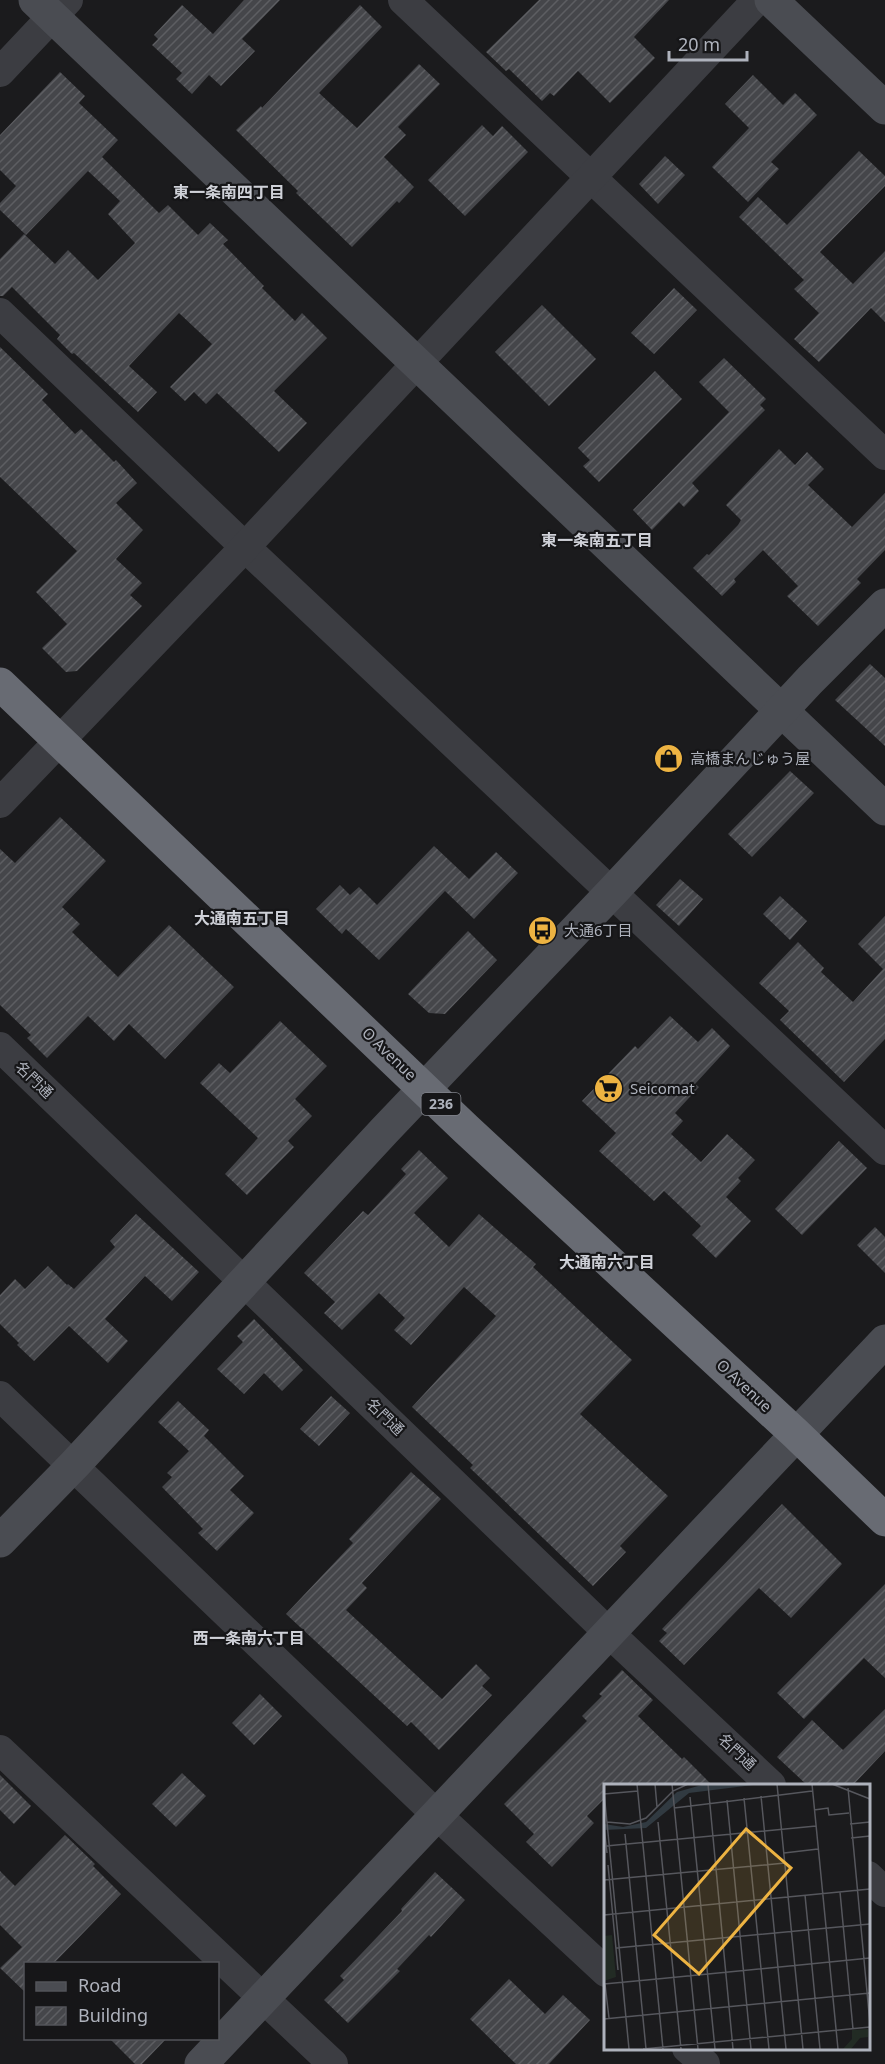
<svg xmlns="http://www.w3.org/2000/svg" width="885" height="2064" viewBox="0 0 885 2064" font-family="'Noto Sans','Noto Sans JP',sans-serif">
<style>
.building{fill:url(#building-hatch)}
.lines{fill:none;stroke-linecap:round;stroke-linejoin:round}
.street{stroke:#3c3d42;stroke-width:30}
.secondary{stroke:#4a4c52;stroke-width:33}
.highway{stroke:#686b73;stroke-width:33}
.labels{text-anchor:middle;stroke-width:4.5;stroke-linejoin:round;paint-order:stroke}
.shield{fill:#161618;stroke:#80838b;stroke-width:1.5}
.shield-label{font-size:14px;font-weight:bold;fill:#aeb2bc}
.poi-label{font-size:15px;fill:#aeb2bc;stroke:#161618;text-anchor:start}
.street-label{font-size:15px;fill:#aeb2bc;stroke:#161618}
.neighbourhood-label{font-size:16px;font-weight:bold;fill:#cfd1d8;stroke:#161618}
.inset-road{fill:none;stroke:#56575d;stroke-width:1.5}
.view{fill:#edb342;fill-opacity:0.15;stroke:#edb342;stroke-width:3}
.inset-edge{fill:none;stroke:#aeb2bc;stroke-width:3}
</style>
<defs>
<pattern id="building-hatch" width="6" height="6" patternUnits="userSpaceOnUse" patternTransform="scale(1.5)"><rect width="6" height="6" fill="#45464a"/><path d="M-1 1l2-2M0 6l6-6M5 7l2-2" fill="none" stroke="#5d5e62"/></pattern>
</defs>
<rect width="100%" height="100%" fill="#1b1b1d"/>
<!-- building -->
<g class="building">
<polygon points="244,0 280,0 242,39 255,51 221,86 209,75 192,94 176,79 182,73 152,45 158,39 154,35 182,5 213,34"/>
<polygon points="539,0 669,0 634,37 655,58 610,103 578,71 554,96 550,93 542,101 509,69 506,71 486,52"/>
<polygon points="360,5 382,27 319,93 357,128 419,64 440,84 398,127 406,135 384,157 414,187 399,203 397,201 352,247 296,193 298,191 236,130 261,106 262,108"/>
<polygon points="60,72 85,96 79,103 118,140 102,157 159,213 168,205 198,235 210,223 228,240 223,244 264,286 262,288 295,321 302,313 327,338 274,391 307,423 279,452 217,393 206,404 194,392 185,401 170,387 212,344 179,313 129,366 157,392 138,412 74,353 72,354 57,339 60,335 12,287 3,296 0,296 0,259 24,234 55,264 68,250 98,280 135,243 108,214 120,201 88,171 26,235 0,210 0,203 16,186 0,170 0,135"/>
<polygon points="753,75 783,105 795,93 817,115 771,162 779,169 748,202 712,167 749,128 725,104"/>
<polygon points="482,125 493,136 502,126 528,152 465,216 428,180"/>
<polygon points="859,151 885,176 885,186 820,252 853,284 885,251 885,322 871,308 819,362 794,339 819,313 794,289 804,280 739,217 758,197 787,225"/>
<polygon points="665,156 685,175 658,204 639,184"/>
<polygon points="674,288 697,310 654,354 631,333"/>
<polygon points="542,305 596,359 549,406 495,352"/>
<polygon points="0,347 48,394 42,400 75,434 81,429 114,462 116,460 137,483 116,503 143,530 116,559 142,583 130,595 142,606 77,671 66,672 42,648 67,624 36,592 77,551 0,477"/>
<polygon points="724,358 766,399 760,405 765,410 692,483 699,491 684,507 679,502 652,530 633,510 729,412 699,382"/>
<polygon points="655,371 682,399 599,482 583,466 590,460 578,448"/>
<polygon points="779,449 795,465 807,452 824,469 808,485 852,527 885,493 885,550 857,579 861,583 818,626 787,596 798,586 763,550 734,579 736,582 722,596 693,568 707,554 709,555 738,525 741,520 726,505"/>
<polygon points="870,664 885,678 885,746 835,700"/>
<polygon points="790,771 814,793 752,857 728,834"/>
<polygon points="60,817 106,861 62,907 80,924 72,932 118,977 169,925 234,987 165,1059 129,1024 114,1041 88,1016 47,1058 27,1038 31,1035 0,1005 0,849 15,863"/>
<polygon points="434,846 469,879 496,852 518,873 474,919 445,891 379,960 346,929 342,934 316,909 340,885 350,895 359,887 377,905"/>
<polygon points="680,879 703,899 679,926 656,905"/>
<polygon points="780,896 807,921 790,940 763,914"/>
<polygon points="885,916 885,1039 844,1082 780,1020 789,1011 759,983 798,942 824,968 821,972 853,1002 883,969 858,944"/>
<polygon points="468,931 497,960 445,1014 429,1013 408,994"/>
<polygon points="670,1016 698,1042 712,1028 730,1046 695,1084 699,1087 675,1113 683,1121 671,1134 701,1162 727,1134 755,1160 738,1178 741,1181 726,1197 751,1221 716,1258 692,1235 701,1226 664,1191 654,1201 599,1151 616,1133 582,1101 635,1046 638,1049"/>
<polygon points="280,1021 327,1066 295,1099 312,1116 288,1141 294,1147 247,1195 225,1174 258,1138 200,1083 219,1063 230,1073"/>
<polygon points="839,1141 867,1168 802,1235 775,1209"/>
<polygon points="419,1150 448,1178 414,1213 449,1247 479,1214 536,1264 533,1267 632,1360 580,1414 668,1496 620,1546 626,1552 593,1586 470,1468 473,1465 412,1407 496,1316 464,1287 411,1345 394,1330 405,1318 379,1293 342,1330 324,1313 335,1302 304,1273 363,1211 368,1215 406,1174 401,1169"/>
<polygon points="136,1214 199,1272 172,1301 145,1276 105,1319 128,1341 108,1363 69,1326 34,1361 17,1345 19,1343 0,1324 0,1295 15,1279 25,1289 48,1266 67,1285 68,1284 74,1289 115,1247 110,1241"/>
<polygon points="875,1227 885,1237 885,1273 857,1245"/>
<polygon points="254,1319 303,1370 282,1391 264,1373 244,1394 217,1369 243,1342 237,1336"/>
<polygon points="331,1396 350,1413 319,1446 300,1429"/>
<polygon points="178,1401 209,1430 204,1436 244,1476 230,1490 254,1513 217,1551 198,1533 203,1529 162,1487 172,1477 167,1473 189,1451 158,1422"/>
<polygon points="411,1472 441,1499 362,1583 367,1588 346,1610 442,1699 476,1664 490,1678 482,1686 492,1695 439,1750 411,1722 407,1726 286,1614 353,1543 349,1539"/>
<polygon points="782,1504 842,1564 791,1618 759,1588 684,1665 659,1641 667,1633 662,1629"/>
<polygon points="885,1584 885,1678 864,1658 804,1719 777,1693"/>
<polygon points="622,1670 653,1700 638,1716 682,1759 684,1757 712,1785 606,1785 606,1797 587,1816 594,1823 552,1867 526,1842 534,1834 504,1804 587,1721 582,1716 602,1696 599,1694"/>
<polygon points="260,1694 282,1716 254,1745 232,1723"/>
<polygon points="885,1709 885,1751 853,1785 807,1785 777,1757 812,1720 843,1750"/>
<polygon points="182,1773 206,1796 176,1827 152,1804"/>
<polygon points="0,1775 31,1806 14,1824 0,1810"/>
<polygon points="65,1835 95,1864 93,1866 121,1894 53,1964 26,1964 26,1993 0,1968 22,1947 0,1925 0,1871 15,1886"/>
<polygon points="435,1872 465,1900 431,1937 429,1935 397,1969 400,1971 348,2023 324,2000 344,1980 340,1976 402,1911 401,1909"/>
<polygon points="509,1979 545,2014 563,1995 590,2020 549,2064 516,2064 470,2019"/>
<polygon points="109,2038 167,2038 142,2064 135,2064"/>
</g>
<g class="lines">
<!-- street -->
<g class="street">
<polyline points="403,0 885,455"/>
<polyline points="0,72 68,0"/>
<polyline points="0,313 245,547 885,1150"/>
<polyline points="0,803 245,547 757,0"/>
<polyline points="0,1047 608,1632 771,1785"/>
<polyline points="0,1396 436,1814 606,1972"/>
<polyline points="0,1750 333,2064"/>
<polyline points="868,1876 885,1892"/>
<polyline points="687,2048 705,2064"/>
</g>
<!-- secondary -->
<g class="secondary">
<polyline points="35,0 885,809"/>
<polyline points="771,0 885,108"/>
<polyline points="0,1541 74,1465 385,1130 612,892 810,680 885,605"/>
<polyline points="201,2064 885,1341"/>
</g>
<!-- highway -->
<polyline class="highway" points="0,684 466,1129 796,1434 885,1520"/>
</g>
<!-- icons -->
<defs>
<symbol id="shop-disc" viewBox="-11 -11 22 22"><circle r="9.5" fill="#edb342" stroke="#161618"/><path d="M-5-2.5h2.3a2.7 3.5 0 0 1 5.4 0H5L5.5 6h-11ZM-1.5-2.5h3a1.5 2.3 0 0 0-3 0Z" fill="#111"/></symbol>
<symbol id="bus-disc" viewBox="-11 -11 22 22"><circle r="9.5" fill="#edb342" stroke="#161618"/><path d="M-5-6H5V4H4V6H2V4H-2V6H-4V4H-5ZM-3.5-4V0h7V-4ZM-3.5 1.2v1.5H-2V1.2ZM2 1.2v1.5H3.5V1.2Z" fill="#111"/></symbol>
<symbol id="supermarket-disc" viewBox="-11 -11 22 22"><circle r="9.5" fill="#edb342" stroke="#161618"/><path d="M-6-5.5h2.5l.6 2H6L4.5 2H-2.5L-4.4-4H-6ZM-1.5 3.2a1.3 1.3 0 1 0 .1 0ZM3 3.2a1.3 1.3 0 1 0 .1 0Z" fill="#111"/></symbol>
</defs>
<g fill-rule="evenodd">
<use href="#shop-disc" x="652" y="742" width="33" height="33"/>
<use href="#bus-disc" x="526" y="914" width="33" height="33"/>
<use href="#supermarket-disc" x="592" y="1072" width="33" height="33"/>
</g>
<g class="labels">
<!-- shield labels -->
<rect class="shield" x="421.5" y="1093" width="39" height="22" rx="4.5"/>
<g class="shield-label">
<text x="441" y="1109">236</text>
</g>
<!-- poi labels -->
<g class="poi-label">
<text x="690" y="764">高橋まんじゅう屋</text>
<text x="564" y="936">大通6丁目</text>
<text x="630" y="1094">Seicomat</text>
</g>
<!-- street labels -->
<g class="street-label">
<text transform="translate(389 1054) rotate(44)" y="5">O Avenue</text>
<text transform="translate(34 1080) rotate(44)" y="5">名門通</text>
<text transform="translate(744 1386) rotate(43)" y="5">O Avenue</text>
<text transform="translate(385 1417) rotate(44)" y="5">名門通</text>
<text transform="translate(737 1752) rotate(43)" y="5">名門通</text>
</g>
<!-- neighbourhood labels -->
<g class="neighbourhood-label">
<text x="229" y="198">東一条南四丁目</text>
<text x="597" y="546">東一条南五丁目</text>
<text x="242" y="924">大通南五丁目</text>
<text x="607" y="1268">大通南六丁目</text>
<text x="249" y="1644">西一条南六丁目</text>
</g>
</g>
<!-- overview -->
<g transform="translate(604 1784)">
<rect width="266" height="266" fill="#1b1b1d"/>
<path d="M 8,151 L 12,193 L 0,197 L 0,152 ZM 264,245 L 264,253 L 256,254 L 247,265 L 239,265 L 248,255 L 248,246 Z" fill="#222b24"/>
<path d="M 101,0 L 157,0 L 85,9 L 42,44 L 0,46 L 0,40 L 19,43 L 42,38 L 73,8 Z" fill="#313a41"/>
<path class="inset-road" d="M 33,0 L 59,265M 51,0 L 53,23M 68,0 L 94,265M 104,0 L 129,265M 173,0 L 199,265M 208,0 L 234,265M 228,0 L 266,15M 244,4 L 266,240M 0,8 L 25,265M 0,10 L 34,7M 157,12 L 182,265M 86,13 L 111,265M 140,14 L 165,265M 123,16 L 147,265M 70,24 L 208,7M 210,26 L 224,24 L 225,31 L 245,29M 3,38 L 26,40 L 42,34 L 69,7 L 84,0M 54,38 L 77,265M 246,40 L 266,38M 0,42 L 3,69M 21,50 L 42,265M 247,54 L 266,52M 2,62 L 212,42M 180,69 L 214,65M 4,81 L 14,186M 0,96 L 181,79M 236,108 L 249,245M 201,111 L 216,265M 0,131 L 266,105M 12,164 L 266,140M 53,195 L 266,174M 0,200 L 53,195M 1,200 L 5,234M 0,235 L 266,209M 39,265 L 266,243"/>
<path class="view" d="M 142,45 L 187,84 L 95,190 L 50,151 Z"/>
<rect width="266" height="266" class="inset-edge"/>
</g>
<!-- legend -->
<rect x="24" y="1962" width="195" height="78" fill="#161618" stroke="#53545a" stroke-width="1.5"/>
<rect x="36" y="1982" width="30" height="9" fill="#4a4c52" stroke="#53545a" stroke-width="1.5"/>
<text x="78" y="1992" font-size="18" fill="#aeb2bc">Road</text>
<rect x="36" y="2007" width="30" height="18" fill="url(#building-hatch)" stroke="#53545a" stroke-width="1.5"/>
<text x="78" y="2022" font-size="18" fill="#aeb2bc">Building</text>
<!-- scale -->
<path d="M669 51v9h78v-9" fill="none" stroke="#aeb2bc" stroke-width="3"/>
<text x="678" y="51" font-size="18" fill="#aeb2bc" stroke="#161618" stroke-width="4.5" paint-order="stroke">20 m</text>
</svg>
